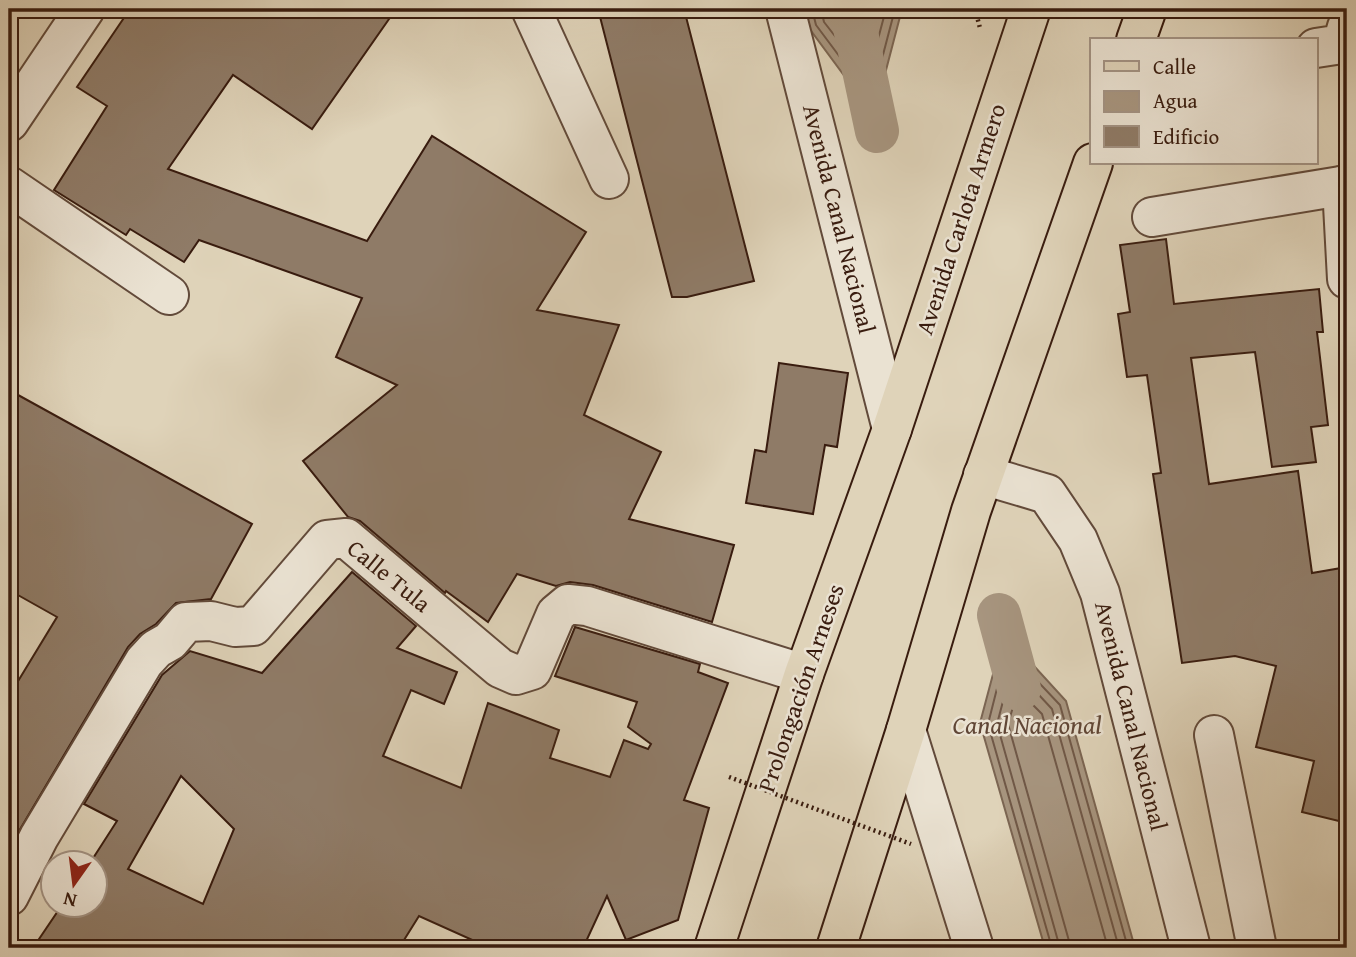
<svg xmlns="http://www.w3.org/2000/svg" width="1356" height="957" viewBox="0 0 1356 957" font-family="'Gentium Book Plus',serif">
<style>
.water{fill:#a7957f;stroke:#7b6552;stroke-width:2}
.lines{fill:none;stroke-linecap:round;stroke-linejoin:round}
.shore{stroke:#705847;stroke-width:2}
.canal{stroke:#a7957f;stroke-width:44}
.building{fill:#8f7b67;stroke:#391c0f;stroke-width:2;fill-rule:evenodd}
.minor-casing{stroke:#624a3a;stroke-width:42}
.major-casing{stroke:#391c0f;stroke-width:42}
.path{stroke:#391c0f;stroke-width:4.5;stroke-dasharray:2 3.5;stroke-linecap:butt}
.minor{stroke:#eae2d2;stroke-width:38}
.major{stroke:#dfd3b9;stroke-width:38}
.path-bridge{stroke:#391c0f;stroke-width:4.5;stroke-dasharray:2 3.5;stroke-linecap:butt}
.labels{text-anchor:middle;stroke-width:5;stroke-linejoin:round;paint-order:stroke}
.street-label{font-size:24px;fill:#391c0f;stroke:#eae2d2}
.water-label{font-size:26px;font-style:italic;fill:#604636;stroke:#eae2d2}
</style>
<rect width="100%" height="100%" fill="#dfd3b9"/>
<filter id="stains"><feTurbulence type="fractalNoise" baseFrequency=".00286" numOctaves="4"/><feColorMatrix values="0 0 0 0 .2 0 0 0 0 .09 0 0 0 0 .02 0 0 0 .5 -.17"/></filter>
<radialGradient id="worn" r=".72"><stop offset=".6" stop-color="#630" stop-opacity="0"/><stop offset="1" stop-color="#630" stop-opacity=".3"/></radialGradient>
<!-- water -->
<g class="water">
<polygon points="805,9 902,9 874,116 809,28"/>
<polygon points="1004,633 1066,701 1135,948 1045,948 980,723"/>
</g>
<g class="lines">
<!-- shore -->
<g class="shore">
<polyline points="812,9 816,25 869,96 873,93 895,9"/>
<polyline points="821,9 824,22 866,76 869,73 886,9"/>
<polyline points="832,9 834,17 861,52 864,49 875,9"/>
<polyline points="1052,948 988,724 1006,653 1009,651 1060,705 1128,948"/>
<polyline points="1060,948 997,724 1011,671 1014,668 1052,709 1119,948"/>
<polyline points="1071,948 1008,724 1018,690 1042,714 1108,948"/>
</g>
<!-- canal -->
<g class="canal">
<polyline points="851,9 877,131"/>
<polyline points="999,615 1019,689"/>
</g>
</g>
<!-- building -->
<g class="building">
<polygon points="130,9 396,9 312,129 233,75 168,169 367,241 432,136 586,232 537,310 619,325 584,415 661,452 629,519 734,545 712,622 593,585 570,582 556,586 517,574 488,622 446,591 445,593 360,521 348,517 303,461 397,385 336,357 362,298 199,240 184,262 130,229 126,235 54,190 107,106 77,87"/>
<polygon points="598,9 684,9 754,281 687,297 672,297"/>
<polygon points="1166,239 1174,304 1319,289 1323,332 1317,332 1328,425 1311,427 1316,462 1272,467 1255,352 1191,358 1209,484 1298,471 1312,573 1347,567 1347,823 1302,812 1314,761 1256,747 1276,666 1235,656 1182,663 1153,474 1161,473 1147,375 1127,377 1118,314 1130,312 1120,245"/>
<polygon points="779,363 848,373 837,447 825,445 813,514 746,503 755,450 766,452"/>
<polygon points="9,390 252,524 211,599 176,603 156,624 140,634 128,647 9,848 9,696 57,617 9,590"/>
<path d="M 352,572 L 416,626 L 397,648 L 457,672 L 444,704 L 411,690 L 383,756 L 461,788 L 488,703 L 559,730 L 550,758 L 610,777 L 624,740 L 648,749 L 651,744 L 628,727 L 637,702 L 555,676 L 575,627 L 700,664 L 698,672 L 728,683 L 684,800 L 709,808 L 678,920 L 626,940 L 607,896 L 583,948 L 490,948 L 419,916 L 399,948 L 33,948 L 62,905 L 94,905 L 94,863 L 90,863 L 117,821 L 84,804 L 162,675 L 190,651 L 262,673 ZM 181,776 L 234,829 L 203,904 L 128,869 Z"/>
</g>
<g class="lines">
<defs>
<g id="minor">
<polyline points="531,9 609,179"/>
<polyline points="785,9 892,429"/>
<polyline points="1316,48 1342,44 1347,27"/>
<polyline points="9,122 85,9"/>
<polyline points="9,186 169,295"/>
<polyline points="1342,186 1347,279"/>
<polyline points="1152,217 1347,185"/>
<polyline points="983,475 1047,494 1078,540 1100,593 1191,948"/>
<polyline points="906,730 974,948"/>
<polyline points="1214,735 1257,948"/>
<polyline points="9,896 39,837 144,662 156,649 170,641 186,622 211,621 235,627 253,626 327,540 346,538 500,668 516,675 532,670 556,614 568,604 587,606 804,674"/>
</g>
<g id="major">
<polyline points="1136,40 1147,9"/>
<polyline points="714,948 804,674 892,429 1031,9"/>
<polyline points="836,948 906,730 971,511 1093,163"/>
</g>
</defs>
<!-- minor casing -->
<use href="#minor" class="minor-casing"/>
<!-- major casing -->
<use href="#major" class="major-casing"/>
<!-- path -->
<polyline class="path" points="975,9 980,28"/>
<!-- minor -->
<use href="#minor" class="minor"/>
<!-- major -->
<use href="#major" class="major"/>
<!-- path-bridge -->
<polyline class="path-bridge" points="729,777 911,844"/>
</g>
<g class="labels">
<!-- street labels -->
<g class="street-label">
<text transform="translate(839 219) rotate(76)" y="8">Avenida Canal Nacional</text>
<text transform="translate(961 219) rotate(-72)" y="8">Avenida Carlota Armero</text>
<text transform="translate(389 576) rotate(39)" y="8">Calle Tula</text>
<text transform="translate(801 688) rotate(-71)" y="8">Prolongación Arneses</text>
<text transform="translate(1131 716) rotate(76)" y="8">Avenida Canal Nacional</text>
</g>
<!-- water labels -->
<g class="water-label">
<text x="1027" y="734">Canal Nacional</text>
</g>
</g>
<!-- margin -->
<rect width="1356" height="957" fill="none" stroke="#dfd3b9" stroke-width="35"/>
<rect x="10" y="10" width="1335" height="936" fill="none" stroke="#391c0f" stroke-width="3.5"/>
<rect x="18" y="18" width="1321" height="922" fill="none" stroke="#391c0f" stroke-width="2"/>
<!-- legend -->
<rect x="1090" y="38" width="228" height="126" fill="#eae2d2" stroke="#a39384" stroke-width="2"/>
<rect x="1104" y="61" width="35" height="10" fill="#dfd3b9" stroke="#a39384" stroke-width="2"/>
<text x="1153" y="74" font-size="21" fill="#391c0f">Calle</text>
<rect x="1104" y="91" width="35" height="21" fill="#a7957f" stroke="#a39384" stroke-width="2"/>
<text x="1153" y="108" font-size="21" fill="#391c0f">Agua</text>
<rect x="1104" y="126" width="35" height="21" fill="#8f7b67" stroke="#a39384" stroke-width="2"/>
<text x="1153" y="144" font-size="21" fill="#391c0f">Edificio</text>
<!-- north arrow -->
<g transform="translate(74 884) rotate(194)"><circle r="33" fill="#eae2d2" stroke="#a39384" stroke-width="2"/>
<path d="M0-5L12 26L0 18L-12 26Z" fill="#8f2418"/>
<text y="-10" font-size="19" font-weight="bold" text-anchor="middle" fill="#391c0f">N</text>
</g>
<rect width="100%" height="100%" filter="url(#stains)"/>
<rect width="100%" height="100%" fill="url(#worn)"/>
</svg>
